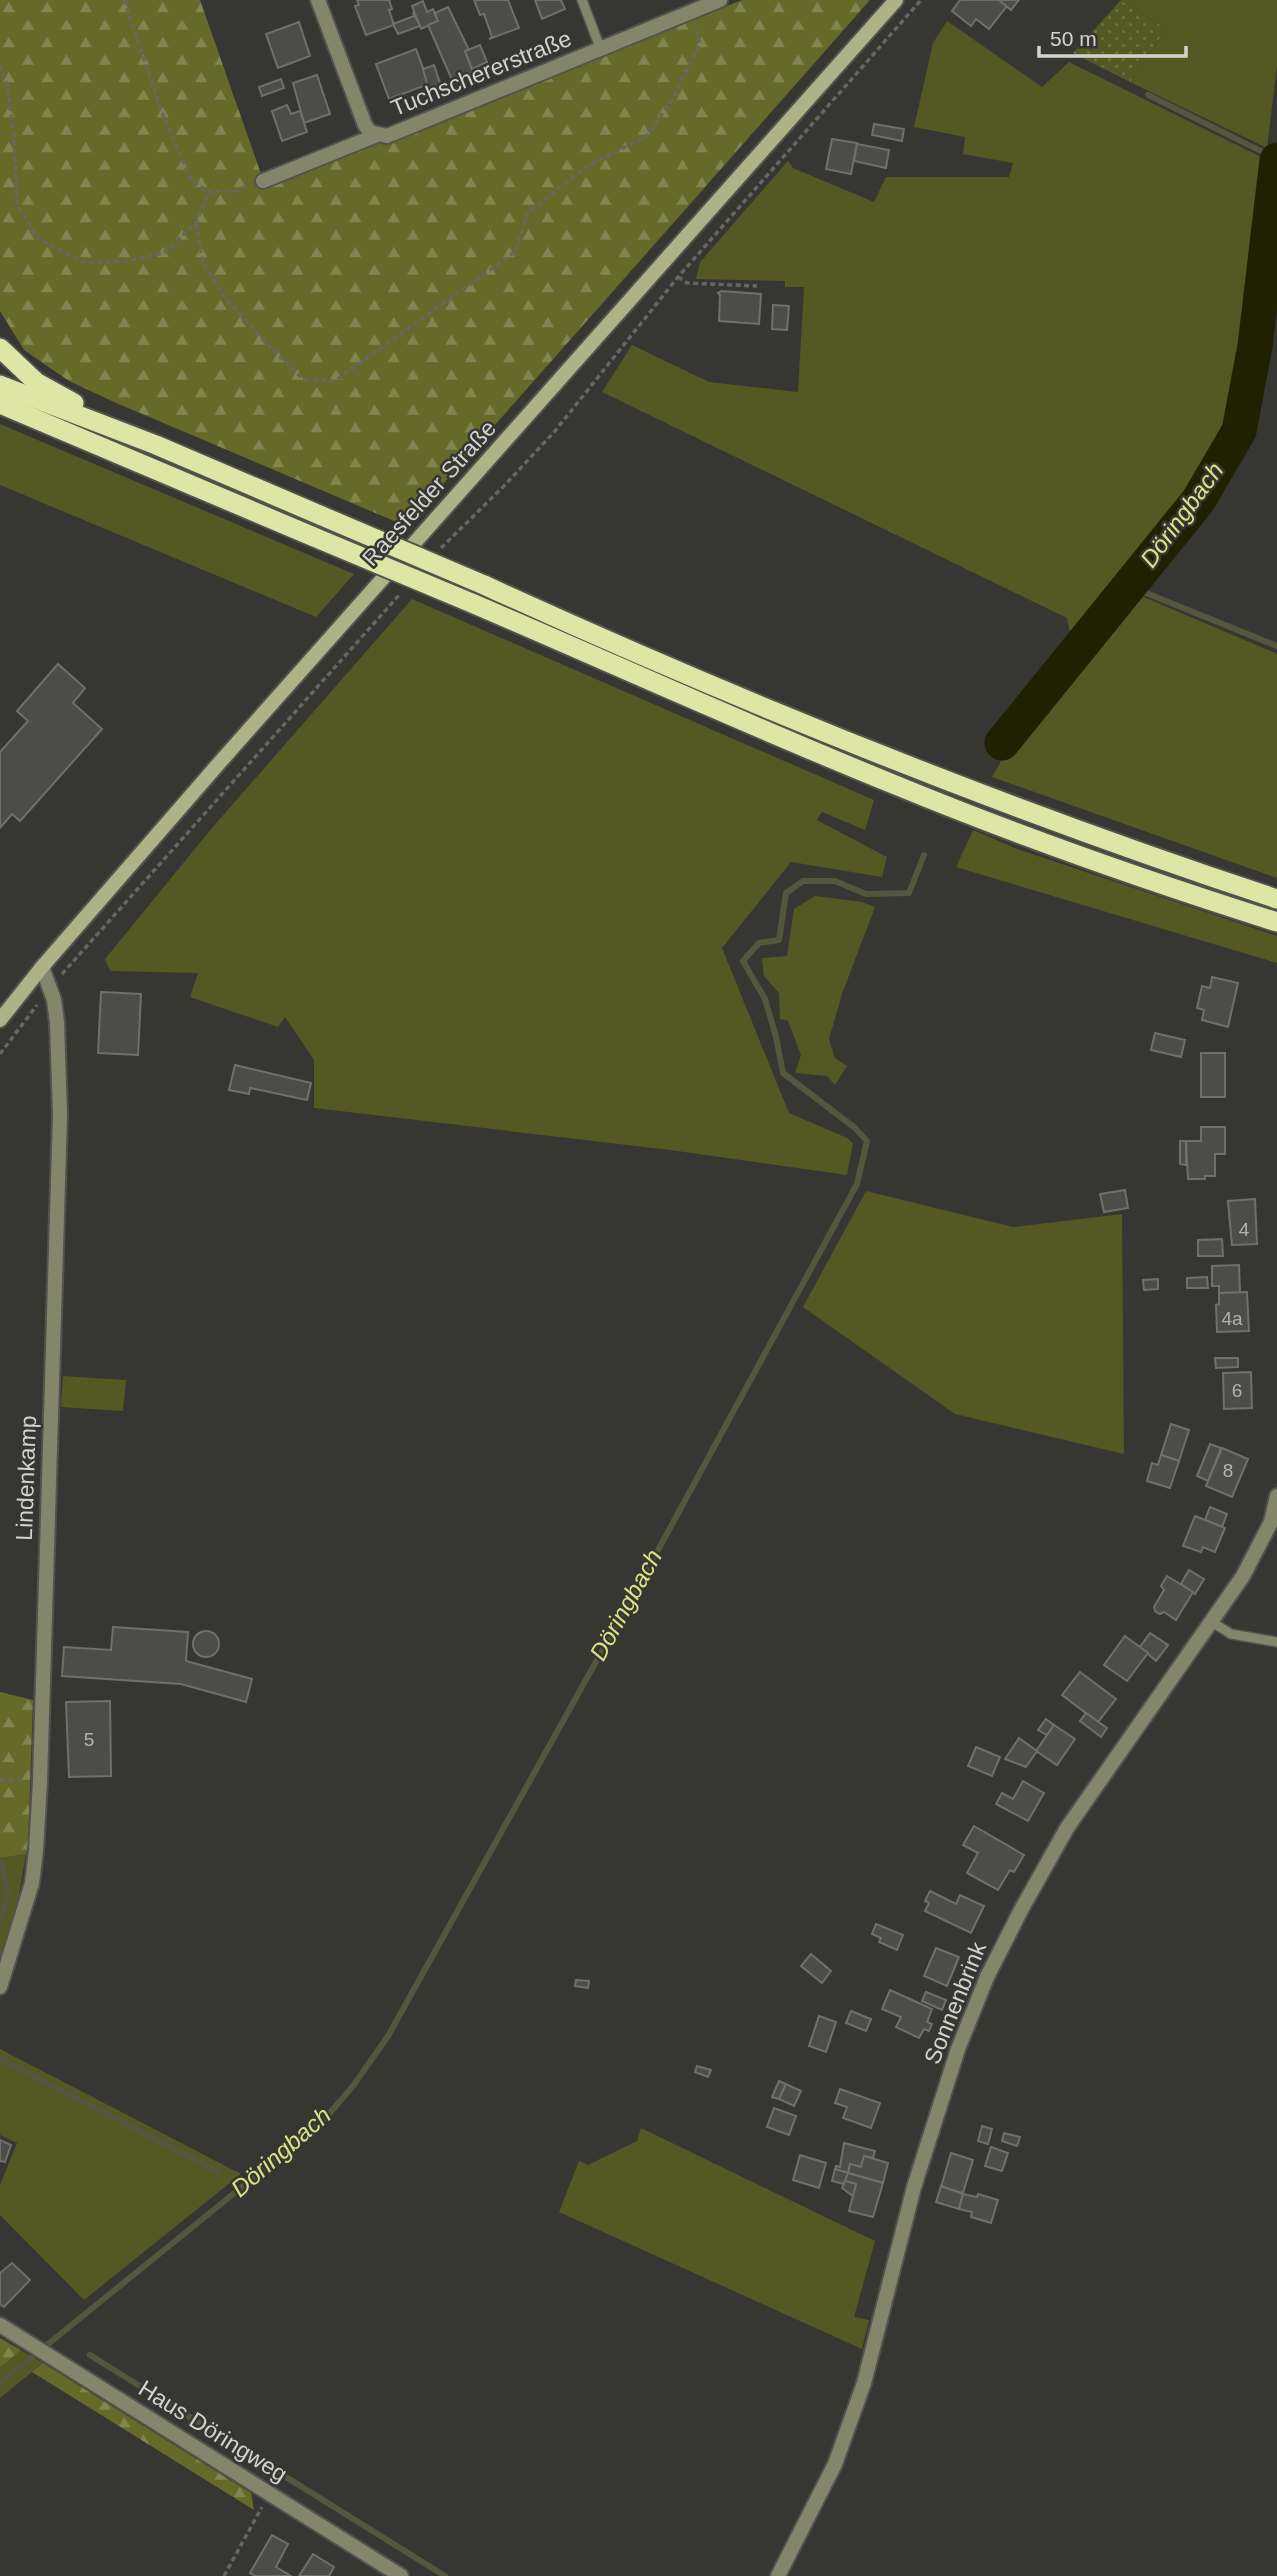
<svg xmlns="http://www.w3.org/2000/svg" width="1277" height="2576" viewBox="0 0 1277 2576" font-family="Helvetica,sans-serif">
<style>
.grass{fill:#545823}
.forest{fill:url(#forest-firs)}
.garden{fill:url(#garden-dots)}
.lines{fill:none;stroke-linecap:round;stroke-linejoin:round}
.stream{stroke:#55563e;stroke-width:6}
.river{stroke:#1f2100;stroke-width:35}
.building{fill:#4c4d48;stroke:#6f706b;stroke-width:2}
.service-casing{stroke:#52534e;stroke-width:12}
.minor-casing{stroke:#52534e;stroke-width:18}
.secondary-casing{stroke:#52534e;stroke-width:18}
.trunk-casing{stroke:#52534e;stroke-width:23}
.path{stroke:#666762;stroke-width:3.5;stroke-dasharray:5 3.5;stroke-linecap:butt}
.service{stroke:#83866b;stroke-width:9}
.minor{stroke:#83866b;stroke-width:14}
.secondary{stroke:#aeb387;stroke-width:14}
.trunk{stroke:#dee6a6;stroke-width:19}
.trunk-bridge-casing{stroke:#52534e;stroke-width:23;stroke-linecap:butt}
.trunk-bridge{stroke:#dee6a6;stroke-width:19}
.labels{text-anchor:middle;stroke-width:5;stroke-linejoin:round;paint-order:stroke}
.number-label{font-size:19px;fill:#b1b2ae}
.street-label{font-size:23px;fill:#d3d3d0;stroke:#363732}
.water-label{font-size:24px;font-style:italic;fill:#dbe485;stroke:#363732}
</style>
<defs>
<pattern id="forest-firs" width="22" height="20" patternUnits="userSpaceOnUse" patternTransform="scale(1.75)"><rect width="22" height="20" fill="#656a28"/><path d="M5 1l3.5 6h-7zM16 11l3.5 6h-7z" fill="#818550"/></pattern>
<pattern id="garden-dots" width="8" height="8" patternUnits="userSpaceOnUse" patternTransform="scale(1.75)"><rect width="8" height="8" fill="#545823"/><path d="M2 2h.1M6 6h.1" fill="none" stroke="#6c6f42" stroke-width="1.8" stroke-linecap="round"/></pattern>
</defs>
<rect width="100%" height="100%" fill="#363732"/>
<!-- grass -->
<g class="grass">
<polygon points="1121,0 1277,0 1277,66 1267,148 1130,82 1166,29"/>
<polygon points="947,21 1042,87 1069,62 1263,158 1241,390 1227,437 1193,488 1129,565 1070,632 1067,618 602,392 632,345 709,382 798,392 804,287 785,287 785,281 696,279 700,262 788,161 793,168 874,202 886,177 1009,177 1013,163 963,154 965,137 914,127 933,43"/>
<polygon points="0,424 354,574 316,617 0,485"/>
<polygon points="1139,595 1277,654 1277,878 992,777 1008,749 1024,741"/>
<polygon points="412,599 874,800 865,830 822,812 817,820 887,857 882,877 791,862 722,948 789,1113 847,1138 853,1143 847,1175 670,1150 314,1108 314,1060 285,1017 278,1027 190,997 198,973 110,971 105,959 212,828"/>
<polygon points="973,830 1020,850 1277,936 1277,963 956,867"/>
<polygon points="815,896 862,902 875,907 842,994 829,1039 835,1058 847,1066 835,1085 827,1076 795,1073 801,1055 788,1021 780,1019 779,993 764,976 762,958 787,956 794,909"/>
<polygon points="866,1191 1013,1227 1122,1214 1124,1454 955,1414 803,1307"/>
<polygon points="63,1376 126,1380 123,1411 61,1407"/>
<polygon points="26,1854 18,1900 0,1960 0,1858"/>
<polygon points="0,2049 241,2174 84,2300 0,2215 0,2185 17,2143 0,2135"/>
<polygon points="641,2128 875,2241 854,2317 869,2320 862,2349 559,2212 579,2161 588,2165 637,2141"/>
<polygon points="21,2350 43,2363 0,2398 0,2368"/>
</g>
<!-- forest -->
<g class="forest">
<polygon points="0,0 200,0 266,188 742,0 870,0 406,526 114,402 69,381 24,350 0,311"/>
<polygon points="0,1692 33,1700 28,1846 26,1854 0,1858"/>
<polygon points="0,2338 21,2350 0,2368"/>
<polygon points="43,2363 251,2493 254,2510 32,2372"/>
</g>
<!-- garden -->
<polygon class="garden" points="1121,0 1166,29 1130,82 1073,53"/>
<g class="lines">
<!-- stream -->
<g class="stream">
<polyline points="1148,95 1277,159"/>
<polyline points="1129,586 1277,646"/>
<polyline points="0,1864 2,1863 8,1895 0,1921"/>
<polyline points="0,2059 219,2172"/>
<polyline points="90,2355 445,2576"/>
<polyline points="0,2383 322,2122 353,2086 388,2036 657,1552 857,1184 867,1141 855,1128 783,1073 776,1037 765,999 743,961 759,943 779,940 786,893 803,881 835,881 866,894 909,893 924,855"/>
</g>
<!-- river -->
<polyline class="river" points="1002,743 1198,501 1239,431 1255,346 1277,160"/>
</g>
<!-- building -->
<g class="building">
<polygon points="357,0 389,0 392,9 389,10 394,25 366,35 355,6 359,5"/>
<polygon points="474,0 508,0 519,28 489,39 492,37 484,14 480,15"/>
<polygon points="535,0 561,0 565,9 542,19"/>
<polygon points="960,0 999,0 1007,6 989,29 976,19 971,26 952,11"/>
<polygon points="999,0 1019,0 1011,10"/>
<polygon points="423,1 427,12 433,9 438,21 421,29 412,6"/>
<polygon points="448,7 469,50 465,51 473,72 452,80 428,25 438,21 435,13"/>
<polygon points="413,12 420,26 398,34 393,24 414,16"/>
<polygon points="299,22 310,56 278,68 266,34"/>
<polygon points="480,45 487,62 472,69 465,51"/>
<polygon points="416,49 429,84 389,99 376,64"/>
<polygon points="434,65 441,86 429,90 423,69"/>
<polygon points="317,75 330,114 304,123 293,83"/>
<polygon points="281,79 284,88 262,96 259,87"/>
<polygon points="287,105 291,114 300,111 307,132 282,141 272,111"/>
<polygon points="874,124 904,129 902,141 872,135"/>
<polygon points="832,139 857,143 851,174 826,169"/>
<polygon points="857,144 889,150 886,168 854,161"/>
<polygon points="721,291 761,294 759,324 719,321 720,295 718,293"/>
<polygon points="773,305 789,306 787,330 772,329"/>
<polygon points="58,664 85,688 73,703 102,729 20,821 12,814 0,828 0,752 28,721 17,711"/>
<polygon points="1212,977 1238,983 1228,1027 1202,1020 1204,1010 1197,1008 1202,986 1210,988"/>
<polygon points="101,992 141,994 138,1055 98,1053"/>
<polygon points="1155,1033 1185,1040 1181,1057 1151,1050"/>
<rect x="1201" y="1053" width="24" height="44"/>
<polygon points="235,1065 311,1083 307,1100 250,1088 249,1094 229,1090"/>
<polygon points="1201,1127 1225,1127 1225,1154 1215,1154 1215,1176 1205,1176 1205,1179 1188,1179 1186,1141 1201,1141"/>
<polygon points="1180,1141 1186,1141 1186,1165 1180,1164"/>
<polygon points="1125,1190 1128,1208 1104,1212 1100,1194"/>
<polygon points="1255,1199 1257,1244 1232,1245 1228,1201"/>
<polygon points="1222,1239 1223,1256 1198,1256 1198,1240"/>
<polygon points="1239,1265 1240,1293 1219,1293 1219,1286 1212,1286 1212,1266"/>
<polygon points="1207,1277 1208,1288 1187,1288 1187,1278"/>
<polygon points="1158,1279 1158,1289 1144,1290 1143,1280"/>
<polygon points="1247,1292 1249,1331 1217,1332 1216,1305 1219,1304 1219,1293"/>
<polygon points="1215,1358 1238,1358 1238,1367 1216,1368"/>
<polygon points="1251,1372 1252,1408 1224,1409 1223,1373"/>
<polygon points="1171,1424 1189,1430 1179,1461 1161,1455"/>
<polygon points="1210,1444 1221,1448 1208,1481 1197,1476"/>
<polygon points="1222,1448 1248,1459 1232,1497 1206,1486"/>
<polygon points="1161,1455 1179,1461 1170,1488 1147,1481 1152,1463 1158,1465"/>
<polygon points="1210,1507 1227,1514 1222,1527 1205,1520"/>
<polygon points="1195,1516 1225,1528 1215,1552 1203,1547 1201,1552 1183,1546"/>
<polygon points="1189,1570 1204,1579 1195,1594 1181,1584"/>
<polygon points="1167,1576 1193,1592 1176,1620 1164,1612 1160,1614 1155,1611 1154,1607 1164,1590 1161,1586"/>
<polygon points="113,1627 188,1632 186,1661 252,1679 246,1702 181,1684 62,1676 64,1647 111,1650"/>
<circle cx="206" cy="1644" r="13"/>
<polygon points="1150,1633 1168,1645 1156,1661 1140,1647"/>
<polygon points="1125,1636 1148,1653 1127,1681 1104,1665"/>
<polygon points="1080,1672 1116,1699 1098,1722 1062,1695"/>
<polygon points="110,1701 111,1776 69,1777 66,1702"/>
<polygon points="1086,1713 1107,1728 1101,1737 1080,1721"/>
<polygon points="1046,1719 1054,1725 1047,1735 1038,1730"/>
<polygon points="1054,1725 1075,1739 1057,1765 1036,1751"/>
<polygon points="1019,1738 1037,1751 1026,1767 1005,1759"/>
<polygon points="976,1747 1000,1757 992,1776 968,1766"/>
<polygon points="1023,1781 1044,1793 1028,1821 996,1804 1002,1793 1013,1799"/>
<polygon points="974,1826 1024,1855 1014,1872 1010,1870 998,1890 967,1873 978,1853 963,1845"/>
<polygon points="930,1891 956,1904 960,1895 984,1906 971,1933 925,1911 929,1903 925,1901"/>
<polygon points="876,1924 903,1935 897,1950 879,1942 881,1938 872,1934"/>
<polygon points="936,1948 959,1957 947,1986 924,1976"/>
<polygon points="811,1954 831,1971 822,1983 801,1966"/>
<polygon points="576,1980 589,1981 588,1988 575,1986"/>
<polygon points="890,1990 932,2009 927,2022 932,2024 929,2031 924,2029 919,2038 896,2027 901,2017 882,2009"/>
<polygon points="926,1992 946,2000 942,2010 922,2001"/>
<polygon points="851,2011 871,2019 866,2031 846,2023"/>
<polygon points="819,2016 836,2022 826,2052 809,2046"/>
<polygon points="697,2066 711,2070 708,2077 695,2072"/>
<polygon points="779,2081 786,2084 779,2099 772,2097"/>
<polygon points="786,2084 801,2091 794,2106 779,2099"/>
<polygon points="840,2089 880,2103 871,2128 843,2118 847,2107 835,2103"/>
<polygon points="774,2108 796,2116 789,2135 767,2127"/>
<polygon points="982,2126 992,2129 988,2144 978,2141"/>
<polygon points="1004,2133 1020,2137 1017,2146 1002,2141"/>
<polygon points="0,2140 11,2145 5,2162 0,2161"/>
<polygon points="844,2143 875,2151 873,2158 864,2156 861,2167 850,2164 848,2173 835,2169 836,2166 840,2167"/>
<polygon points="991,2147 1008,2153 1002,2171 985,2166"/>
<polygon points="951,2153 973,2160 963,2193 941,2187"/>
<polygon points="800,2155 826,2163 819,2188 793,2180"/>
<polygon points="864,2156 888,2163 883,2183 848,2173 850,2164 861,2167"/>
<polygon points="835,2169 848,2173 844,2184 832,2181"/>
<polygon points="848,2173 883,2183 873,2217 849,2211 856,2184 845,2181"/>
<polygon points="845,2181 856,2184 853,2196 842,2188"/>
<polygon points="941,2186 963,2194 959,2209 936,2202"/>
<polygon points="963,2194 977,2197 978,2194 998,2200 991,2223 971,2217 972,2212 959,2209"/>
<polygon points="12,2263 30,2280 4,2307 0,2304 0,2273"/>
<polygon points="272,2535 288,2544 276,2567 291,2576 255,2576 250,2573"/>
<polygon points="313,2554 334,2567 329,2576 299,2576"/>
</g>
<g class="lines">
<defs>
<g id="service">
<polyline points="582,0 601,50"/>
<polyline points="1212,1622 1231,1634 1277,1642"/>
</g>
<g id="minor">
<polyline points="318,0 365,125 370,132 387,136 720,0"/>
<polyline points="263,181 377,135"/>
<polyline points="0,1987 32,1883 36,1850 40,1782 60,1115 57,1022 54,1000 42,967"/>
<polyline points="0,2325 401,2576"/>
<polyline points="778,2576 835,2464 864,2383 914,2187 958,2049 987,1977 1021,1910 1067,1828 1243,1576 1271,1522 1277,1496"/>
</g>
<polyline id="secondary" points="0,1020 42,967 221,761 896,0"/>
<g id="trunk">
<polyline points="0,348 36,382 74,403"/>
<polyline points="0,385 156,445 322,516"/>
<polyline points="0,404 314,537"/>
<path d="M 484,585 C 744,704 1005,809 1277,899"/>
<path d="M 474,604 C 614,664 752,727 893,784 C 1019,836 1147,881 1277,922"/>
</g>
</defs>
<!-- service casing -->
<use href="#service" class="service-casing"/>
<!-- minor casing -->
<use href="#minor" class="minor-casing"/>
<!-- secondary casing -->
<use href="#secondary" class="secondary-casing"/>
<!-- trunk casing -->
<use href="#trunk" class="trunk-casing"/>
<!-- path -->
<g class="path">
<polyline points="124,0 161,110 191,180 209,192 235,191 247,186"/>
<polyline points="0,65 7,84 14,136 17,203 38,239 85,263 127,261 164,253 196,223 209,192"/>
<polyline points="196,223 203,263 227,300 274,351 303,379 335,381 515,252 528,212 589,165 647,136 673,98 700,43 695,28"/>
<polyline points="678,277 687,283 757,286"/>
<polyline points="441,548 503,487 555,431 678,277 921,0"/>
<polyline points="62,974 401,593"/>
<polyline points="0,1054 37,1005"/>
<polyline points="0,1780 24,1780"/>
<polyline points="224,2576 262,2507"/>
</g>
<!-- service -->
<use href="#service" class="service"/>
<!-- minor -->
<use href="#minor" class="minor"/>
<!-- secondary -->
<use href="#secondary" class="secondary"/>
<!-- trunk -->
<use href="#trunk" class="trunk"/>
<defs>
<g id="trunk-bridge">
<polyline points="322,516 484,585"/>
<polyline points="314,537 474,604"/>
</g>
</defs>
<!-- trunk-bridge casing -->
<use href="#trunk-bridge" class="trunk-bridge-casing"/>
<!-- trunk-bridge -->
<use href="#trunk-bridge" class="trunk-bridge"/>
</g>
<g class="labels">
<!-- number labels -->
<g class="number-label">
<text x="1244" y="1236">4</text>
<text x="1232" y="1325">4a</text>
<text x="1237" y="1397">6</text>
<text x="1228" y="1477">8</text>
<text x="89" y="1746">5</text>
</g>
<!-- street labels -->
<g class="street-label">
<text transform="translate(481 73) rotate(-22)" y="8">Tuchschererstraße</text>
<text transform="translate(429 493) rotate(-48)" y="8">Raesfelder Straße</text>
<text transform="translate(26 1478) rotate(-88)" y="8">Lindenkamp</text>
<text transform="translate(955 2003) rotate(-68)" y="8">Sonnenbrink</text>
<text transform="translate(213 2431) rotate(32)" y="8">Haus Döringweg</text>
</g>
<!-- water labels -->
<g class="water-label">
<text transform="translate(1182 515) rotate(-54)" y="8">Döringbach</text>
<text transform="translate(626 1605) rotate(-61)" y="8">Döringbach</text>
<text transform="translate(281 2152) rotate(-41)" y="8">Döringbach</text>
</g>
</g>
<!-- scale -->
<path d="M1039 46v10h147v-10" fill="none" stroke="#d3d3d0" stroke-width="3.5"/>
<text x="1050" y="46" font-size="21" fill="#d3d3d0" stroke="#363732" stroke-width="5" paint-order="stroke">50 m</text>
</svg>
